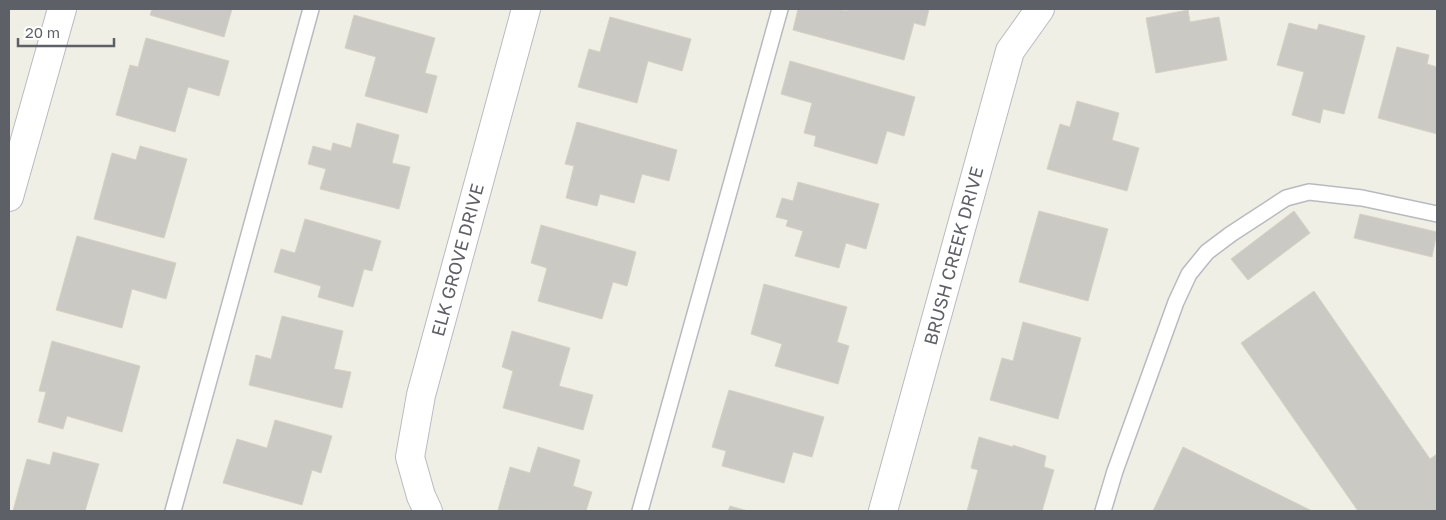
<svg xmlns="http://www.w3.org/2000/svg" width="1446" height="520" viewBox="0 0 1446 520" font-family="'Golos Text',sans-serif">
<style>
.building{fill:#cbc9c3;stroke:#d5d1c4}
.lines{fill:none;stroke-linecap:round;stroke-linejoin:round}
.service-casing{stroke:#b8bac0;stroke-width:18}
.minor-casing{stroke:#b8bac0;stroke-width:30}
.service{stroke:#fff;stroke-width:15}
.minor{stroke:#fff;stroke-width:28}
.labels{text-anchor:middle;stroke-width:4;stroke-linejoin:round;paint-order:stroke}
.street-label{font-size:18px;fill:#5d6066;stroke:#fff}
</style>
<rect width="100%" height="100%" fill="#f0efe6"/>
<!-- building -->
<g class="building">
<polygon points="152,9 232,9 224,37 150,15"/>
<polygon points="798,9 838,9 847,11 847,9 929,9 925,26 914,23 904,60 793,30"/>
<polygon points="1188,10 1190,22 1219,17 1227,60 1156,73 1146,18"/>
<polygon points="354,15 435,38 425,73 437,76 427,113 365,96 376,57 345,48"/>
<polygon points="610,17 691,39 682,71 648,61 637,103 578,87 589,49 600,52"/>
<polygon points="1289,23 1317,30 1319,24 1365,36 1344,114 1323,109 1320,123 1292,115 1304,72 1277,65"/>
<polygon points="146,38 229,61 219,96 188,87 175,132 116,115 130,65 138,67"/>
<polygon points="1397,47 1429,55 1427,64 1437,67 1437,134 1378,118"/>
<polygon points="790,61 915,97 904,136 887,131 877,164 814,146 816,136 804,133 812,103 781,94"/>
<polygon points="1077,101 1119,113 1112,140 1139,148 1127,191 1047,169 1060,124 1070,127"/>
<polygon points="577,122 677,150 669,181 642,174 634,203 600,194 597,206 566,198 574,166 565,164"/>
<polygon points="357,123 399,135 392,163 410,167 399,209 320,189 326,169 308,164 313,146 331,151 333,143 351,148"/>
<polygon points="140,146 187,159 164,238 94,219 112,153 136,160"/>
<polygon points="798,182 879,204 866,249 846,243 839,268 795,256 803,231 786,226 788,220 776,217 782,198 793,201"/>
<polygon points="1039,211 1108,229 1088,301 1019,282"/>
<polygon points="1294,211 1310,233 1248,280 1231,259"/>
<polygon points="1360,214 1437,232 1432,257 1354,238"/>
<polygon points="305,219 381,241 372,271 364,269 353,307 318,297 321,286 274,272 281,249 295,253"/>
<polygon points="541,225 636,252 627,286 613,282 602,319 538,301 547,268 531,263"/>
<polygon points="77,236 176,263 166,299 132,289 122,328 56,310"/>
<polygon points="764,284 847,307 837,342 849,346 838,384 775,366 782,344 751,334"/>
<polygon points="1314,291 1430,459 1437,454 1437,511 1358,511 1241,343"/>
<polygon points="282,316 343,331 334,369 351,372 342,408 249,385 256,355 271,359"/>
<polygon points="1023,322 1081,338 1058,419 990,400 1002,358 1013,361"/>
<polygon points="512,331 570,348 559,386 593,395 583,430 503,408 513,371 502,367"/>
<polygon points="52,341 140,366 122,432 67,416 63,429 38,422 46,392 39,391"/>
<polygon points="729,390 824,417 812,457 793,452 784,483 722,466 726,451 712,447"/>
<polygon points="275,420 332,436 321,473 312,470 302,505 223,483 237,439 267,448"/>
<polygon points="979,437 1013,447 1013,445 1046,456 1044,467 1054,470 1042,511 967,511 978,470 971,468"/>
<polygon points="538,447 580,460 573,486 592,492 586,511 498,510 510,467 530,473"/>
<polygon points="1183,447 1312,511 1153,511"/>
<polygon points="53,452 99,464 85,511 13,511 27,459 50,465"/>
<polygon points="730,506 748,511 728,511"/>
</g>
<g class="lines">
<defs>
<g id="service">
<polyline points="173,511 311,9"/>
<polyline points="640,511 780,9"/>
<polyline points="1103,511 1115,471 1176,302 1189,274 1207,252 1231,234 1286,198 1309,192 1362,198 1437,214"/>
</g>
<g id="minor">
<polyline points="9,197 62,9"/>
<polyline points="428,511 421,496 410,457 421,395 526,9"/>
<polyline points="883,511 1010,51 1040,9"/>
</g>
</defs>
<!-- service casing -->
<use href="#service" class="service-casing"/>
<!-- minor casing -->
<use href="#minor" class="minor-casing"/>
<!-- service -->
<use href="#service" class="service"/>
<!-- minor -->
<use href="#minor" class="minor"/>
</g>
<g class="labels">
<!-- street labels -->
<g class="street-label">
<text transform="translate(954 256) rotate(-75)" y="6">BRUSH CREEK DRIVE</text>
<text transform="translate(458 260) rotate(-75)" y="6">ELK GROVE DRIVE</text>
</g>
</g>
<!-- border -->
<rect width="1446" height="520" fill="none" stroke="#5d6066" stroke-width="20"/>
<!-- scale -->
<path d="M18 38v8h96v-8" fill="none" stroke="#5d6066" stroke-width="2.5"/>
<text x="25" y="38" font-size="15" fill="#5d6066" stroke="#ffffff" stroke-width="4" paint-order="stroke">20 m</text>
</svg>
